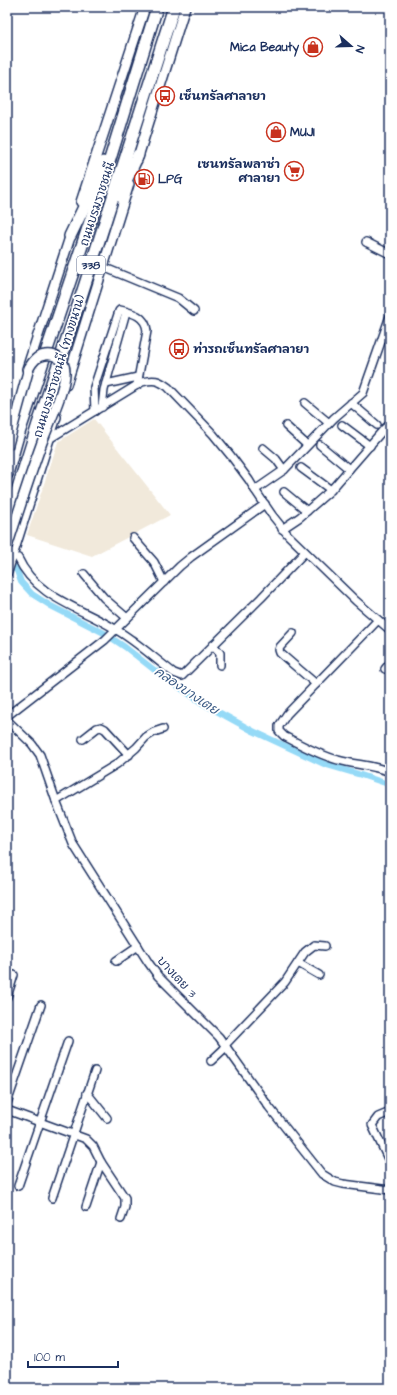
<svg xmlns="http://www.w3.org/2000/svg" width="397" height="1395" viewBox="0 0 397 1395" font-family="'Architects Daughter','Playpen Sans Thai',sans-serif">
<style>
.built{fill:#f1e9db}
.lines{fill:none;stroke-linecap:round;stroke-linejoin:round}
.canal{stroke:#95daf7;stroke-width:6}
.minor-casing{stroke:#1b2f5e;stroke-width:10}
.major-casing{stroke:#1b2f5e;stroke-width:12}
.highway-casing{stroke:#1b2f5e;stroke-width:14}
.minor{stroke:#fff;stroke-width:7}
.major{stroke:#fff;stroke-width:9}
.highway{stroke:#fff;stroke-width:11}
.major-bridge-casing{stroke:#1b2f5e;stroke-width:12;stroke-linecap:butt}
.major-bridge{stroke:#fff;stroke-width:9}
.labels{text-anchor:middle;stroke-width:3.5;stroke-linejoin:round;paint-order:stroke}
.shield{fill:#fff;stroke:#5f6d8e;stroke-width:1}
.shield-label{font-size:11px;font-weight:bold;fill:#1b2f5e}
.poi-label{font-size:12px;font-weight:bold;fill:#1b2f5e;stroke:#fff;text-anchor:start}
.street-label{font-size:12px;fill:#1b2f5e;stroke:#fff}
.water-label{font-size:13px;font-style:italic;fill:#3a5a84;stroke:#fff}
</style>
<rect width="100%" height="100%" fill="#fff"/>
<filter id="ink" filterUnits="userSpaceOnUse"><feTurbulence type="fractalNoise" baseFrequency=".025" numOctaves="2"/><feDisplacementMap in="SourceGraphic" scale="8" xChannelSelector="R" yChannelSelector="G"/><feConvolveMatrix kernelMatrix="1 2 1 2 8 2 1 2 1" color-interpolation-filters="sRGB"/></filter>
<g filter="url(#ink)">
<!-- built -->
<polygon class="built" points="94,419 170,515 92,556 27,535 58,442"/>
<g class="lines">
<!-- canal -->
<polyline class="canal" points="9,562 17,571 21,582 32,594 51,606 104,633 125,647 153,669 202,703 253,731 324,764 358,774 385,783 390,786"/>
<defs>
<g id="minor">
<polyline points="366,242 390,254"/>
<polyline points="103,267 178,298 194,311"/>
<polyline points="106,384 138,377"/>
<polyline points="305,403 329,423"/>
<polyline points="351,403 377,425"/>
<polyline points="102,407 104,390 126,312"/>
<path d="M 95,411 L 94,387 L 119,311 L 120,310 C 133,313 146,316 147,331 L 137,385"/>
<polyline points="342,425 370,446"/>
<polyline points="286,426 307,445"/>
<path d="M 49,439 L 142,382 C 154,379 158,380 168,387 L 213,434 L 231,456 L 249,480 L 255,490 L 272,515 L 288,535 L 356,601 L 390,630"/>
<polyline points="320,445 349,469"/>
<polyline points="263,448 276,459 284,470"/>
<polyline points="301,468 331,490"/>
<polyline points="255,490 284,470 334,418 363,393 390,316"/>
<polyline points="284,492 307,511"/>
<polyline points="282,529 300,517 331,490 384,429 390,424"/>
<polyline points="133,538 154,562 164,582"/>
<path d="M 18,558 C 36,598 82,608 115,629 C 136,641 155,659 174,673 L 182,676 L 261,598 L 305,552"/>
<polyline points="84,574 104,598 127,618"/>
<path d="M 378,620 L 287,714 L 279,726 L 279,731 L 284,736 C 301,745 319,755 338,760 C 355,765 374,765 390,772"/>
<polyline points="293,633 280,647 279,650 280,653 316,684"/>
<polyline points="213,645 220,653 220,665"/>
<polyline points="385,669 390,663"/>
<polyline points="7,716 105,640 180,566 191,557 265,504"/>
<polyline points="7,720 32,744 40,755 56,801 73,844 148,962 158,976 219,1037 269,1107 322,1174 335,1182 343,1184 390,1190"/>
<polyline points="83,739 97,728 101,727 105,729 129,755"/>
<polyline points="56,801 117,764 136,748 146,737 154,732 163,729"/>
<polyline points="116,961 138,946"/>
<polyline points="298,963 319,975"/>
<polyline points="7,997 14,975"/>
<polyline points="225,1045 285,982 305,952 314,945 325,946"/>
<polyline points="211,1061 226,1047"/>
<polyline points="87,1093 107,1118"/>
<polyline points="7,1103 41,1005"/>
<polyline points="7,1110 86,1139 93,1146 101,1162 125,1198 125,1207 121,1219"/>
<polyline points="390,1112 378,1117 372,1125 390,1163"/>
<polyline points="18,1186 68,1041"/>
<polyline points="52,1198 95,1071"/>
<polyline points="86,1207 101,1162"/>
</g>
<g id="major">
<polyline points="137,160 185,7"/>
<polyline points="81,202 145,7"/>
<polyline points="27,369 72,231"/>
<polyline points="66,385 129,184"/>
<polyline points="7,572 56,417"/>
</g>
<g id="highway">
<polyline points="119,196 138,155"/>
<polyline points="70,236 85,205 103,162"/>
<polyline points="7,474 17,439 98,198 157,7"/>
<polyline points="7,523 38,424 77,309 174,7"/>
</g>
</defs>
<!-- minor casing -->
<use href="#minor" class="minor-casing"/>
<!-- major casing -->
<use href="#major" class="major-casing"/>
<!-- highway casing -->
<use href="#highway" class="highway-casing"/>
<!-- minor -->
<use href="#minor" class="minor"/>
<!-- major -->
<use href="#major" class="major"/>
<!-- highway -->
<use href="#highway" class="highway"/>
<defs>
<path id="major-bridge" d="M 7,448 L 29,368 C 33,361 37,356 45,355 C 56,353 65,361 65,372 C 66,388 47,428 41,445 C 29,478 18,513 7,547"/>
</defs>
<!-- major-bridge casing -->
<use href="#major-bridge" class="major-bridge-casing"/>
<!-- major-bridge -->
<use href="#major-bridge" class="major-bridge"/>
</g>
</g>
<!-- icons -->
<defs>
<symbol id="shop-ring" viewBox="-11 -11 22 22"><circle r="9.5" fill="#fff" stroke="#c8321e" stroke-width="1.5"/><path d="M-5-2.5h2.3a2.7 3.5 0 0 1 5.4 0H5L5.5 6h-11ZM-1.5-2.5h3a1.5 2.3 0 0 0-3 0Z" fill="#c8321e"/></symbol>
<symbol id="bus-ring" viewBox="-11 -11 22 22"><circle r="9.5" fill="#fff" stroke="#c8321e" stroke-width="1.5"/><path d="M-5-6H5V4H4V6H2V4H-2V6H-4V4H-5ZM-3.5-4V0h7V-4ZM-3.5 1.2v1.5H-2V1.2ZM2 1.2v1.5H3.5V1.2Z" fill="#c8321e"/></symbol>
<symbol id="supermarket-ring" viewBox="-11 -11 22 22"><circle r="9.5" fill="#fff" stroke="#c8321e" stroke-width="1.5"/><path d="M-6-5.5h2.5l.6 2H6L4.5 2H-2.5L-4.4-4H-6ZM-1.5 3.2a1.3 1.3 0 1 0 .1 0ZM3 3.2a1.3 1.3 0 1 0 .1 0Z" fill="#c8321e"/></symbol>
<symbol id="fuel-ring" viewBox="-11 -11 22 22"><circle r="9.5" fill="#fff" stroke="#c8321e" stroke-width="1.5"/><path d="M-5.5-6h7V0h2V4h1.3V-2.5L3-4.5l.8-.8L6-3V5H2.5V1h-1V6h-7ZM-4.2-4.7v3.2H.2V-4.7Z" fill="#c8321e"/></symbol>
</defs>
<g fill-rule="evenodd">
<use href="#shop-ring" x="302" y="36" width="22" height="22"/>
<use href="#bus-ring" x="154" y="85" width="22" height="22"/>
<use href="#shop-ring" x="265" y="121" width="22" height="22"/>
<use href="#supermarket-ring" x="283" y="160" width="22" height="22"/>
<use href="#fuel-ring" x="133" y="168" width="22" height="22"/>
<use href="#bus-ring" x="168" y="338" width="22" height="22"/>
</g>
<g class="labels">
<!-- shield labels -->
<rect class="shield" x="77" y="256" width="28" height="18" rx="3"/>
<g class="shield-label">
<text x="91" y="269">338</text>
</g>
<!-- poi labels -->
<g class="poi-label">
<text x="299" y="51" text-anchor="end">Mica Beauty</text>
<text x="179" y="100">เซ็นทรัลศาลายา</text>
<text x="290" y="136">MUJI</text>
<text x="280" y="168" text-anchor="end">เซนทรัลพลาซ่า<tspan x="280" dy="14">ศาลายา</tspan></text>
<text x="158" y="183">LPG</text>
<text x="193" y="353">ท่ารถเซ็นทรัลศาลายา</text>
</g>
<!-- street labels -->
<g class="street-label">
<text transform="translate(97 204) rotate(-72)" y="4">ถนนบรมราชชนนี</text>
<text transform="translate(59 366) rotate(-73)" y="4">ถนนบรมราชชนนี (ทางขนาน)</text>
<text transform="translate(177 977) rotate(47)" y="4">บางเตย 3</text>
</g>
<!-- water labels -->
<g class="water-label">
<text transform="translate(187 690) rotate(34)" y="5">คลองบางเตย</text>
</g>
</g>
<!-- margin -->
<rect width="397" height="1395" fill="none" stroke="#fff" stroke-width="24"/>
<rect x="12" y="12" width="373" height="1371" fill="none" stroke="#1b2f5e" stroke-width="1.5" filter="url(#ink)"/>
<!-- north arrow -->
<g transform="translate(351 46) rotate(110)" stroke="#ffffff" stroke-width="3" paint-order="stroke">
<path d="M0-3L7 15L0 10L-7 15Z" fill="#1b2f5e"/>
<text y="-6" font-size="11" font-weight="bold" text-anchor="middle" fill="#1b2f5e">N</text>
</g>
<!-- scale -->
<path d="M28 1361v6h90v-6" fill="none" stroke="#1b2f5e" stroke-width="2"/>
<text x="34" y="1361" font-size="12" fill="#1b2f5e" stroke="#ffffff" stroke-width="3" paint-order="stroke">100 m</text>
</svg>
